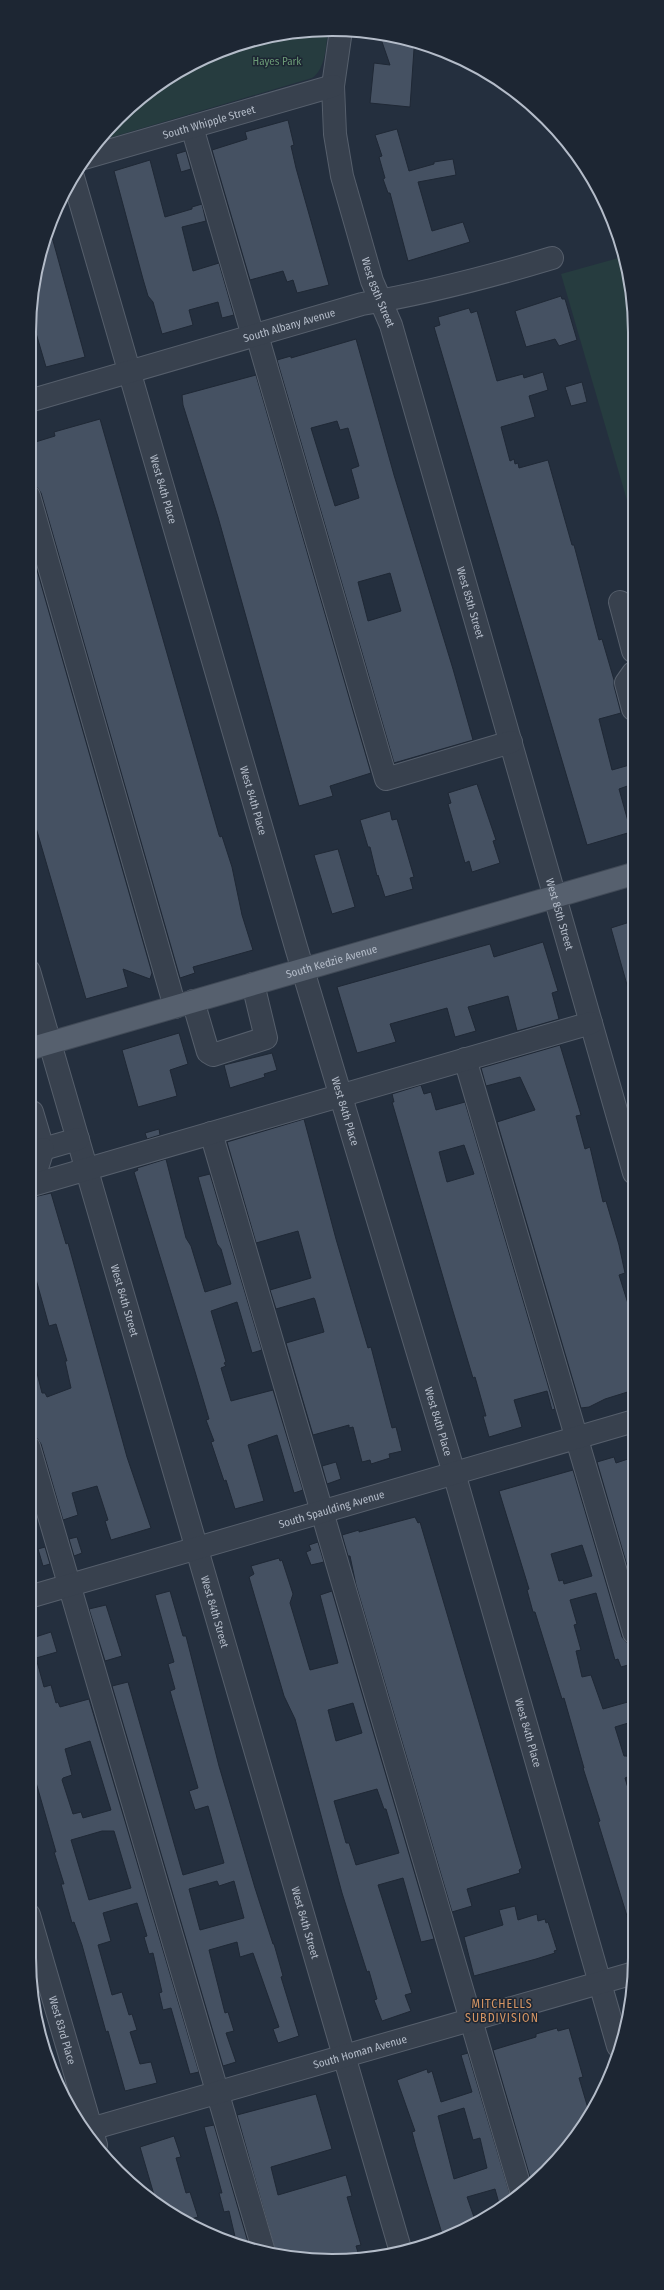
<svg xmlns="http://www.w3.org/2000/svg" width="664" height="2290" viewBox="0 0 664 2290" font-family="'Fira Sans Condensed',sans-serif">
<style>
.green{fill:#263c3f}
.building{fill:#455162;stroke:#1f2835;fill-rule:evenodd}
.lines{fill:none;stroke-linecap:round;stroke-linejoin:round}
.minor-casing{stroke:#565f6c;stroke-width:24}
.major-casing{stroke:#414a57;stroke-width:24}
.minor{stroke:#38414e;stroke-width:22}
.major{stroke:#56606e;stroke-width:22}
.labels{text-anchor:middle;stroke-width:3;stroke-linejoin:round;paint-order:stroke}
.park-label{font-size:11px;fill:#6b9a76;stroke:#1d2633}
.street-label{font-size:11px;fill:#b4bcc9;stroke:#1d2633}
.neighbourhood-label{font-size:12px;letter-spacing:1px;fill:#d59563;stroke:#1d2633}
.rim{fill:none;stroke:#b4bcc9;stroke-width:2}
</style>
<rect width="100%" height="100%" fill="#242f3e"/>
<!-- green -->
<g class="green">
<path d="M 328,29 C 326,45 326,69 312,78 L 99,141 L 118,118 L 163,80 L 216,52 L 273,35 Z"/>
<polygon points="622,257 632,293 633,521 561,274"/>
</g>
<!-- building -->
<g class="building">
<polygon points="393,36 412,43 414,49 410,107 370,103 374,63 390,65 381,39"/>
<polygon points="288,120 294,145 291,146 296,168 329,285 297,293 293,280 287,282 283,271 250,280 212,150 247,139 245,132"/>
<polygon points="397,129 409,171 434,164 434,162 453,159 456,175 418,182 432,231 463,222 470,242 408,261 390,193 388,193 383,179 385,178 379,157 382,156 375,135"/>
<polygon points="186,151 191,169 181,172 176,154"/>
<polygon points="150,160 165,217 192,209 192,207 202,204 206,221 182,227 193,271 219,263 234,315 222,318 218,302 189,310 193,325 162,334 153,302 148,296 143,279 114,171"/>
<polygon points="49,226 85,357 46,367 31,316 35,273"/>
<polygon points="561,296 562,299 565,299 577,340 559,346 555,339 526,347 515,311"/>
<polygon points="469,308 471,313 477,311 497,381 523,374 524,378 543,372 548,390 529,396 535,417 501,427 510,461 514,459 515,464 518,463 519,468 548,460 572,545 574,545 599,640 602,639 614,680 614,686 621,713 599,719 612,770 633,764 633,784 619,789 631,832 587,845 434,327 440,325 438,317"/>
<path d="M 356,339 L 394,475 L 453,669 L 473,740 L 394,763 L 277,360 L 291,356 L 291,358 ZM 337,421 L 340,430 L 348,428 L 359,466 L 351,469 L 359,498 L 335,506 L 311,428 ZM 390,573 L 401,611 L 368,621 L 358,582 Z"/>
<polygon points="256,375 371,773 330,786 333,796 299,806 218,517 183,405 182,395"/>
<polygon points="582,382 587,402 571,406 565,387"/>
<polygon points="100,419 219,835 220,837 222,836 232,867 242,915 253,950 193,967 195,973 180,978 41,493 37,487 29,484 29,444 55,436 54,432"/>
<polygon points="29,542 152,973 150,979 123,969 128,987 86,999 32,814 29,815"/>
<polygon points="477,784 496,840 493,841 500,863 472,872 469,861 465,863 448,804 451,803 448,793"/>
<polygon points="390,811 392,820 397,819 414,877 410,878 413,889 385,897 378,875 377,876 370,847 368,847 360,820"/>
<polygon points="338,849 355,907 332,914 314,855"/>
<polygon points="633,921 634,991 629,992 611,928"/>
<polygon points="543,942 558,991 552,993 559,1019 517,1031 508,996 468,1007 476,1031 455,1037 447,1008 390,1024 396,1042 357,1053 337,987 490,944 494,957"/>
<polygon points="179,1033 188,1064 170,1070 177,1096 138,1107 122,1050"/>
<polygon points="560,1045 581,1115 576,1116 585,1149 590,1147 603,1202 606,1201 619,1245 625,1273 619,1275 630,1310 634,1309 634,1390 605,1399 589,1407 581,1408 497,1122 535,1110 520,1077 486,1086 481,1068"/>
<polygon points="272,1053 277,1070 264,1074 265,1077 230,1088 224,1065"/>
<path d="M 421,1085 L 424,1094 L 431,1092 L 436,1110 L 465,1102 L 555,1409 L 552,1410 L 547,1391 L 514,1400 L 522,1427 L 489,1437 L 483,1416 L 486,1416 L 475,1377 L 473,1378 L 452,1308 L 392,1102 L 394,1102 L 392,1094 ZM 464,1145 L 474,1174 L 447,1182 L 439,1152 Z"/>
<polygon points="304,1119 336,1239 368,1348 371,1347 392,1428 396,1427 402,1451 389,1454 390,1458 371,1464 370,1460 362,1462 353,1427 349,1428 349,1425 313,1435 286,1343 324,1332 315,1300 314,1298 276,1309 270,1290 311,1278 298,1231 256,1243 227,1142"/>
<polygon points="159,1129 160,1135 147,1139 145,1133"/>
<polygon points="166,1159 186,1238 191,1246 205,1292 231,1284 221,1249 217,1244 198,1177 210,1174 262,1350 252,1353 237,1302 211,1311 226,1362 224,1363 226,1366 221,1368 231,1401 273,1390 303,1490 294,1493 277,1435 248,1445 264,1501 235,1509 226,1480 224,1481 211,1442 214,1441 206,1420 209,1419 196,1375 134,1172 138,1170 137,1168"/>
<polygon points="51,1193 66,1244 68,1243 127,1457 151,1528 111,1540 105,1521 108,1520 97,1486 72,1493 78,1515 63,1520 41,1444 37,1438 29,1435 29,1420 34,1419 29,1403 29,1361 34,1361 42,1393 45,1393 47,1397 71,1388 65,1361 67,1361 56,1324 49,1326 34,1272 29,1273 29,1198"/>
<polygon points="614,1457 616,1463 634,1457 634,1583 632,1583 597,1462"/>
<polygon points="336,1462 341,1479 327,1484 322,1466"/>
<path d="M 573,1470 L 622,1637 L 626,1642 L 632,1645 L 635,1652 L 635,1663 L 621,1667 L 618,1659 L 615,1660 L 596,1593 L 570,1600 L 577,1624 L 574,1625 L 581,1650 L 576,1651 L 582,1677 L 591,1675 L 603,1709 L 635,1700 L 635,1721 L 615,1727 L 624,1756 L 627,1756 L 628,1758 L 632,1775 L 625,1778 L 635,1812 L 635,1929 L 631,1929 L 598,1822 L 600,1821 L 583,1768 L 584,1768 L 564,1698 L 562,1699 L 535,1612 L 533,1612 L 527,1590 L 529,1589 L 499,1491 ZM 582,1545 L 592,1576 L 564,1584 L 563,1580 L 559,1581 L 551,1554 Z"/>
<polygon points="29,1492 37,1518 29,1520"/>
<polygon points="415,1517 418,1523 420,1522 522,1868 519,1870 520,1873 467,1889 472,1906 452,1912 356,1585 350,1556 348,1556 342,1535 359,1530 359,1532"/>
<polygon points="77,1537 82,1553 74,1556 69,1539"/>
<polygon points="318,1542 324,1562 311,1565 306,1552 311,1550 309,1545"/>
<polygon points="45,1547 50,1564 43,1566 38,1549"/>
<path d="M 279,1558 L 280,1561 L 282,1560 L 293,1594 L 290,1603 L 310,1670 L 338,1663 L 320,1595 L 332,1591 L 434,1939 L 421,1942 L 403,1878 L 378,1885 L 412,1993 L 405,1995 L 411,2011 L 382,2021 L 374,2000 L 377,1999 L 369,1971 L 367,1972 L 342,1893 L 295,1719 L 284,1696 L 249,1577 L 254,1574 L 251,1566 ZM 353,1703 L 362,1733 L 336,1741 L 328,1710 ZM 377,1789 L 384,1809 L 386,1809 L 399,1853 L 356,1865 L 349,1843 L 346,1843 L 334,1801 Z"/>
<path d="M 170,1591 L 183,1636 L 186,1636 L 219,1766 L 255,1888 L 273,1944 L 274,1944 L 283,1976 L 281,1977 L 299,2036 L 278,2043 L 273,2029 L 279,2027 L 253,1953 L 240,1957 L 237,1942 L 209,1950 L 225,2013 L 228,2012 L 234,2031 L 226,2033 L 236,2062 L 223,2066 L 112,1686 L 128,1682 L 183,1875 L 224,1863 L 208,1806 L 195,1810 L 189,1791 L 198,1788 L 170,1691 L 175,1689 L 168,1664 L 174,1662 L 155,1595 ZM 217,1881 L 219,1886 L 234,1881 L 244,1918 L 200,1930 L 189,1889 Z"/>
<polygon points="106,1605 122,1656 105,1661 89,1609"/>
<path d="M 51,1632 L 57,1652 L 36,1658 L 44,1687 L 51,1685 L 56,1703 L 58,1702 L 60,1707 L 89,1699 L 199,2072 L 190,2074 L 171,2008 L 163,2010 L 159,1993 L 162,1992 L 153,1953 L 149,1954 L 144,1937 L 147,1936 L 137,1903 L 103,1913 L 111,1941 L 98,1945 L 112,1995 L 122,1992 L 129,2015 L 132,2014 L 137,2030 L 130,2032 L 140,2064 L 151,2062 L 157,2083 L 125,2091 L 108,2031 L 106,2032 L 82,1945 L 74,1922 L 72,1923 L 61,1884 L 64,1884 L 54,1852 L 56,1852 L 29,1758 L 29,1639 ZM 90,1741 L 111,1810 L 83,1818 L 81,1812 L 73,1814 L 62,1780 L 63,1778 L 72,1775 L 65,1749 ZM 102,1831 L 114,1831 L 131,1888 L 89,1900 L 71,1840 Z"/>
<polygon points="515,1906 518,1920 537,1914 538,1921 545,1919 546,1923 548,1922 557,1950 554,1951 555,1953 536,1959 474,1976 464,1937 503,1925 499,1910"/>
<polygon points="557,2028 558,2031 569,2028 583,2077 579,2078 590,2115 560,2158 532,2184 493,2050 536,2037 536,2034"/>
<path d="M 468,2053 L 512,2201 L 500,2207 L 495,2189 L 467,2197 L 475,2220 L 443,2237 L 416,2147 L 412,2132 L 415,2131 L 397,2080 L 427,2069 L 428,2073 L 432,2071 L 441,2102 L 472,2092 L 461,2055 ZM 464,2108 L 473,2140 L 480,2138 L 487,2168 L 454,2179 L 438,2116 Z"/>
<polygon points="316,2094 332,2149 271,2167 278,2195 346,2175 352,2196 347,2197 361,2245 356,2246 360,2259 312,2260 276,2254 237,2115"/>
<polygon points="214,2125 250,2249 237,2245 229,2211 224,2212 219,2193 222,2193 204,2127"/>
<polygon points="174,2136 181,2157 176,2158 186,2193 190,2192 198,2217 184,2221 157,2205 140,2147"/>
</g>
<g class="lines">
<defs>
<g id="minor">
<path id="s1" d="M 341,30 L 333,86 L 335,134 L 342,176 L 372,281 L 391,325 L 634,1173"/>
<polyline points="192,127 253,336"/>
<path id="s2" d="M 84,158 L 333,86"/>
<path id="s3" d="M 73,177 L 296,947 L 454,1473 L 618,2046"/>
<polyline points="257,335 386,779 511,742"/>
<path id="s4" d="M 29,401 L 362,304 C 427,293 489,277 552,258"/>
<polyline points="29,496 175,1007"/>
<polyline points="620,602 633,651"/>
<polyline points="633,673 626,683 633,709"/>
<path id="s5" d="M 29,971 L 401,2252"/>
<polyline points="193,1001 208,1052 213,1055 266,1038 253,984"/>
<polyline points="465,1059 634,1633"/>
<polyline points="29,1113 32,1112 43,1149 78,1139"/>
<polyline points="211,1133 522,2194"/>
<polyline points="29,1168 38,1165 43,1149"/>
<polyline points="29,1186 591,1023"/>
<polyline points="29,1447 264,2252"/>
<path id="s6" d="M 29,1597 L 634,1421"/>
<path id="s7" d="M 29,1915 L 96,2145"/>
<path id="s8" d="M 87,2130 L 634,1973"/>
</g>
<g id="major">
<path id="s9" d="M 29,1049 L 633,874"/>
</g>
</defs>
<!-- minor casing -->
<use href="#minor" class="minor-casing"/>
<!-- major casing -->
<use href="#major" class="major-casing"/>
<!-- minor -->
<use href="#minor" class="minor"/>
<!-- major -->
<use href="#major" class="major"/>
</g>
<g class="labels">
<!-- park labels -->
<g class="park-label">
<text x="277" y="65">Hayes Park</text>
</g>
<!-- street labels -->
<g class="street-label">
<text dy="4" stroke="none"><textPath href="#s2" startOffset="130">South Whipple Street</textPath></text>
<text dy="4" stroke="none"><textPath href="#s1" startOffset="269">West 85th Street</textPath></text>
<text dy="4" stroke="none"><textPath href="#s4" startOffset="271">South Albany Avenue</textPath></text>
<text dy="4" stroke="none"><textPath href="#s3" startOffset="325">West 84th Place</textPath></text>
<text dy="4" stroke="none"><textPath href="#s1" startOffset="593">West 85th Street</textPath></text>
<text dy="4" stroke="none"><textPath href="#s3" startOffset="649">West 84th Place</textPath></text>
<text dy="4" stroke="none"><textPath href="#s1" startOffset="917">West 85th Street</textPath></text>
<text dy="4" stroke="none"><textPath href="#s9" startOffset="315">South Kedzie Avenue</textPath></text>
<text dy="4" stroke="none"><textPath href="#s3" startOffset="973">West 84th Place</textPath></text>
<text dy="4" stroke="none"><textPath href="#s5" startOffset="343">West 84th Street</textPath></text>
<text dy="4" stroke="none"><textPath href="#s3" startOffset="1297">West 84th Place</textPath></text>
<text dy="4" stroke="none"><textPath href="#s6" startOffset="315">South Spaulding Avenue</textPath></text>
<text dy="4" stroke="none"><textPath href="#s5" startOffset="667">West 84th Street</textPath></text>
<text dy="4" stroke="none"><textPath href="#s3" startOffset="1621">West 84th Place</textPath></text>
<text dy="4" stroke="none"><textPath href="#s5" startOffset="991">West 84th Street</textPath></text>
<text dy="4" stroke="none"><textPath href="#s7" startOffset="120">West 83rd Place</textPath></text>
<text dy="4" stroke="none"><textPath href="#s8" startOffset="284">South Homan Avenue</textPath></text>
</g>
<!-- neighbourhood labels -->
<g class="neighbourhood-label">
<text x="502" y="2008">MITCHELLS<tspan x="502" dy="14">SUBDIVISION</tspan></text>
</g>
</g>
<!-- crop -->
<path d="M0 0H664V2290H0ZM332 36H332A296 296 0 0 1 628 332V1958A296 296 0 0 1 332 2254H332A296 296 0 0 1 36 1958V332A296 296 0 0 1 332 36Z" fill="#1d2633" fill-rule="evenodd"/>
<path class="rim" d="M332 36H332A296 296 0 0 1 628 332V1958A296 296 0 0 1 332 2254H332A296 296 0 0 1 36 1958V332A296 296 0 0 1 332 36Z"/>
</svg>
